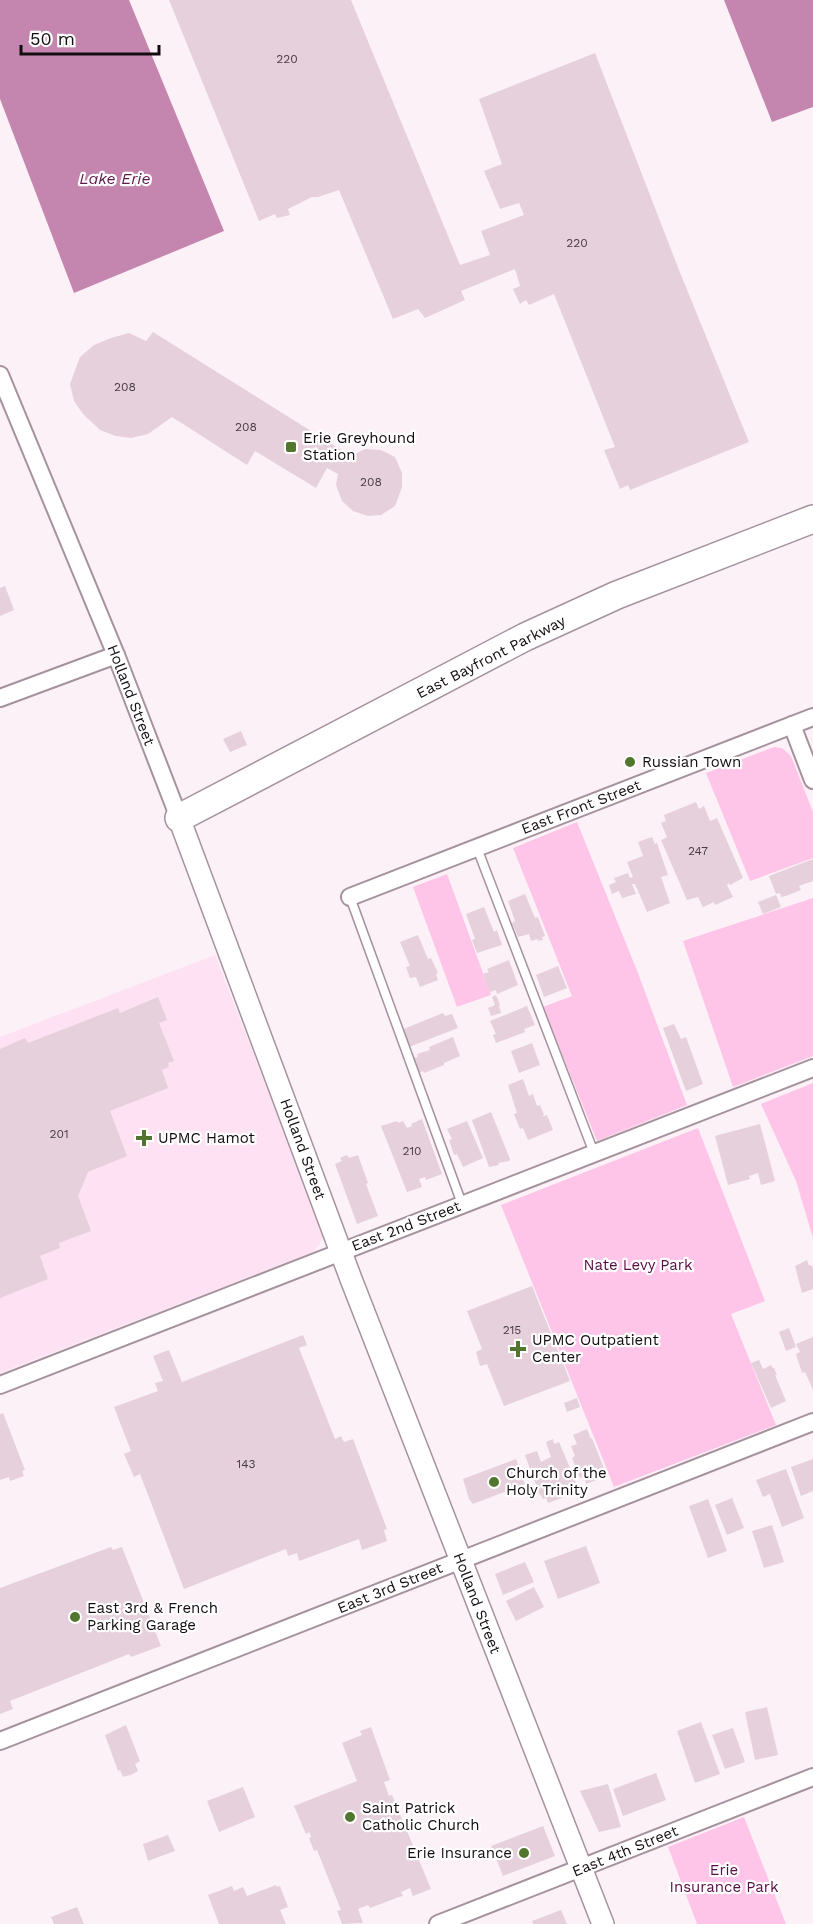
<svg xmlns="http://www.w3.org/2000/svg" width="813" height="1924" viewBox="0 0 813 1924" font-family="'Work Sans',sans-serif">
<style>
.built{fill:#fee2f3}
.green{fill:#fec5e8}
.water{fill:#c486ae}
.building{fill:#e5d0dc}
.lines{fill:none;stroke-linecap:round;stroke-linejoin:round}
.service-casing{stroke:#a5929d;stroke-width:11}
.minor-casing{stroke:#a5929d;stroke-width:20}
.tertiary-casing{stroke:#a5929d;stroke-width:24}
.trunk-casing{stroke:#a5929d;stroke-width:30}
.service{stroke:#fff;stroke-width:8}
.minor{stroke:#fff;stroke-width:16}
.tertiary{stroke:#fff;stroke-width:21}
.trunk{stroke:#fff;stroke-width:27}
.poi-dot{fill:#53762e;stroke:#fff;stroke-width:2}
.labels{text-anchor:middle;stroke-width:4.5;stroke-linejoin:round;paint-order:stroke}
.number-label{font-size:12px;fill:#483d43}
.poi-label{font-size:15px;fill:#130c10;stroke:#fff;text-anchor:start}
.street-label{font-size:15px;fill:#130c10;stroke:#fff}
.park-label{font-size:15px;fill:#560b43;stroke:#fff}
.water-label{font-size:16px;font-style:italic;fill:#60174c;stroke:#fff}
</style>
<rect width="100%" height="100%" fill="#fdf1f8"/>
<!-- built -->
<polygon class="built" points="215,955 323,1233 320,1244 313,1252 0,1373 0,1037"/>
<!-- green -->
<g class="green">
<polygon points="774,747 782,748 791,756 813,812 813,858 750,881 706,773"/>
<polygon points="577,822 638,973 687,1105 597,1141 543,1007 572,996 513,848"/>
<polygon points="447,874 491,995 457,1007 413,887"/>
<polygon points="813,898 813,1056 733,1087 683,941"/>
<polygon points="813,1083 813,1238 796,1181 761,1104"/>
<polygon points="698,1128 765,1301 731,1314 776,1425 614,1487 501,1205"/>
<polygon points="744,1817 786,1924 697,1924 668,1847"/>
</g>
<!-- water -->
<g class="water">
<polygon points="0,0 129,0 224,231 74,293 0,99"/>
<polygon points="724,0 813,0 813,107 772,122"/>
</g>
<!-- building -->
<g class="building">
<polygon points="169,0 351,0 460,265 490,255 481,231 524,215 519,203 500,209 484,171 502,164 479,99 595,53 679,270 749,442 630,490 628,485 620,489 604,450 615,447 554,294 529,305 526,300 520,304 513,289 520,286 515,269 461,291 465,300 425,318 418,309 393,319 339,190 318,197 312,197 288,209 290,215 277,218 275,214 259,221"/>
<polygon points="153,332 351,456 365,449 381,450 395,457 402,473 402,487 395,506 381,515 368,516 353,511 342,501 336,485 338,474 327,468 316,488 255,451 247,465 172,417 148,434 131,438 116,436 100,430 83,414 74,401 70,384 80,357 94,345 111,338 129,333 146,341"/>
<polygon points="5,586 14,610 0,616 0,588"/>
<polygon points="241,731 247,745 230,752 223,739"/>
<polygon points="696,802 699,809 704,806 710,821 717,818 743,878 730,885 729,883 727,885 733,897 715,905 714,902 703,907 698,897 687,900 661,840 667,837 661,823 666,821 664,815"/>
<polygon points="652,837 655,844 657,843 668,875 661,877 670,903 647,912 635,884 632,884 636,894 622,898 619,891 612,894 609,885 616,882 614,878 628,873 630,878 633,877 627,862 643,856 638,842"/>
<polygon points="813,859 813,881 799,886 801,890 786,896 781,897 780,893 776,894 769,876"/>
<polygon points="525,894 535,918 538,917 545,936 542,937 543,940 538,941 538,939 531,941 529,934 518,937 512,923 515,921 508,901"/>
<polygon points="776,895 781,907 763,914 758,902"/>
<polygon points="484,907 494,932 497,930 502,945 477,953 472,940 475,939 466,914"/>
<polygon points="418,935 428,959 431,958 438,973 436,974 438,980 420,987 416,977 410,978 406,967 410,966 400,942"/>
<polygon points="509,960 518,985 497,994 496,990 490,992 483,974 489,972 487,969"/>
<polygon points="558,966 567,988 544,997 536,975"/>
<polygon points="496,995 500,1005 499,1006 501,1013 491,1016 488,1008 495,1005 492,997"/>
<polygon points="158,997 167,1020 159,1023 174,1061 168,1063 169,1067 162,1070 168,1088 110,1111 127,1156 88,1172 78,1196 91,1231 59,1243 60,1248 40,1256 48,1279 0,1298 0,1049 25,1038 28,1043 118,1008 120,1013"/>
<polygon points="527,1006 535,1025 524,1029 525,1032 496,1043 493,1035 496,1034 490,1021"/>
<polygon points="443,1013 445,1016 452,1014 458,1028 409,1047 401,1030"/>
<polygon points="674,1024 681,1039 686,1037 703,1084 686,1091 663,1028"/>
<polygon points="453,1037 460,1056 444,1063 444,1065 424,1073 423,1071 418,1073 412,1058 418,1057 417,1054 430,1050 429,1047"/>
<polygon points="532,1043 540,1065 519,1073 511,1051"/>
<polygon points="523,1079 529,1096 533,1094 537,1106 540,1105 544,1115 541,1117 547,1115 553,1130 528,1140 523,1128 520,1129 514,1114 517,1113 508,1085"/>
<polygon points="491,1112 510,1159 509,1161 498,1163 499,1165 489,1167 472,1120"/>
<polygon points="422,1119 442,1174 426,1180 425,1177 419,1179 422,1187 407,1192 381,1126 397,1121 398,1123 403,1121 407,1128 412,1126 411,1124"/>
<polygon points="467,1121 483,1158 463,1167 457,1154 454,1155 449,1140 452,1139 447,1129"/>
<polygon points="760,1124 775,1181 761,1185 758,1173 749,1176 750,1179 728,1185 715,1136"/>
<polygon points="347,1155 349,1158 358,1155 368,1183 366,1184 378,1216 357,1224 335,1164 342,1161 340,1158"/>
<polygon points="807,1260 809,1266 811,1265 813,1268 813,1289 802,1293 795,1266"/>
<polygon points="532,1286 570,1381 504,1406 487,1364 480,1366 476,1352 482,1349 467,1311"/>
<polygon points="789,1328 796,1347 786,1351 779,1332"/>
<polygon points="303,1335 307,1345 299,1348 335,1439 341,1436 344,1442 353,1439 387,1529 384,1530 387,1541 362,1550 359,1539 299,1561 297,1553 288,1556 286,1549 184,1589 140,1474 134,1477 124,1454 131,1451 114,1407 158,1391 155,1383 163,1381 153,1356 169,1350 182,1382"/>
<polygon points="813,1337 813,1390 805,1372 802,1373 796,1354 800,1352 796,1344"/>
<polygon points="759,1360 763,1369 771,1365 773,1368 774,1368 777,1375 775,1375 786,1401 771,1408 751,1363"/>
<polygon points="577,1398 580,1407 567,1412 564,1403"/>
<polygon points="3,1413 25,1470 22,1471 24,1476 10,1481 9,1477 0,1480 0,1414"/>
<polygon points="587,1429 591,1439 592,1438 607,1476 586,1484 584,1477 580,1478 572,1458 575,1456 571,1446 577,1444 573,1435"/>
<polygon points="553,1439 554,1444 559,1442 578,1487 573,1489 575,1493 548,1503 546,1498 543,1499 539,1493 525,1455 537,1451 541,1462 551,1457 546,1442"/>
<polygon points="516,1459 525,1484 473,1504 469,1499 463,1479"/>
<polygon points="813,1459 813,1491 801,1496 791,1467"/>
<polygon points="786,1469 804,1518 782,1527 770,1494 763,1497 756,1480"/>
<polygon points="732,1498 744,1528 727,1535 715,1505"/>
<polygon points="708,1499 727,1551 708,1558 689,1506"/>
<polygon points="772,1525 784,1562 764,1568 752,1531"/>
<polygon points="586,1546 600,1583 558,1599 544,1561"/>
<polygon points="111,1547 113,1550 122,1547 161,1646 131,1657 129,1654 10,1701 13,1709 0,1714 0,1588"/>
<polygon points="525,1562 534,1582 503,1595 495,1574"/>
<polygon points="534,1587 544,1607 516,1621 506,1601"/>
<polygon points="767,1707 778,1755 755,1760 745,1712"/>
<polygon points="701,1722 720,1774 695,1783 677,1731"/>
<polygon points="126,1725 140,1761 135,1764 138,1771 129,1776 129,1775 123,1777 120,1770 118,1771 105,1735"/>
<polygon points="371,1727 390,1780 384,1782 389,1796 392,1795 431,1889 413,1896 410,1888 401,1892 403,1896 399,1897 370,1908 368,1905 358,1909 363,1923 342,1924 337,1911 341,1910 317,1850 314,1851 309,1838 311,1837 310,1832 306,1834 294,1806 357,1781 342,1743 362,1735 360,1731"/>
<polygon points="733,1728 745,1762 725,1769 712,1735"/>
<polygon points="656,1773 666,1800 623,1816 613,1789"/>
<polygon points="608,1784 621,1827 599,1832 580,1791"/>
<polygon points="243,1787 255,1817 219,1832 207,1801"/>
<polygon points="543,1826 555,1856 503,1876 491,1846"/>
<polygon points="168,1835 175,1851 148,1861 143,1844"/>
<polygon points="276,1885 277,1887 280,1886 288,1907 280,1910 286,1924 219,1924 208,1895 232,1886 234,1891 243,1887 247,1896"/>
<polygon points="77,1907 84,1924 54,1924 51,1917"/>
<polygon points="561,1910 567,1924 533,1924 532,1921"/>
</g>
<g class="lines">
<defs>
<g id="service">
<polyline points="477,848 594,1153"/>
<polyline points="350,897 462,1204"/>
</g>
<g id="minor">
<polyline points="0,375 116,655 179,818"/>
<polyline points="0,698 116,655"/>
<polyline points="792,725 813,780"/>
<polyline points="350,897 813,717"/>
<polyline points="0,1385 813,1068"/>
<polyline points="0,1741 813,1422"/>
<polyline points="438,1924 813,1777"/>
</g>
<polyline id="tertiary" points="179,818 351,1279 603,1924"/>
<polyline id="trunk" points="179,818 525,637 617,595 813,519"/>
</defs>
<!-- service casing -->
<use href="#service" class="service-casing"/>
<!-- minor casing -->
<use href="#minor" class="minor-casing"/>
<!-- tertiary casing -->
<use href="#tertiary" class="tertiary-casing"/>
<!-- trunk casing -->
<use href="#trunk" class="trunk-casing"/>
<!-- service -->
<use href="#service" class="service"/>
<!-- minor -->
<use href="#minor" class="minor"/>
<!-- tertiary -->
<use href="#tertiary" class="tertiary"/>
<!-- trunk -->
<use href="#trunk" class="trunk"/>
</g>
<!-- markers -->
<g class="poi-dot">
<rect x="285" y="441" width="12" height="12" rx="3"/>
<circle cx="630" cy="762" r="6"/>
<path d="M141 1129h6v6h6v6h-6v6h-6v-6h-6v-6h6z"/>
<path d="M515 1340h6v6h6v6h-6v6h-6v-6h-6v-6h6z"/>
<circle cx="494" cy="1482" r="6"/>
<circle cx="75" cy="1617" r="6"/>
<circle cx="350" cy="1817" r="6"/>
<circle cx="524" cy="1853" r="6"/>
</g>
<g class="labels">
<!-- number labels -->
<g class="number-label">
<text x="287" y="63">220</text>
<text x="577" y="247">220</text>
<text x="125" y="391">208</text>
<text x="246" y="431">208</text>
<text x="371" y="486">208</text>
<text x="698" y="855">247</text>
<text x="59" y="1138">201</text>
<text x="412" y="1155">210</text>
<text x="512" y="1334">215</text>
<text x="246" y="1468">143</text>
</g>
<!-- poi labels -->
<g class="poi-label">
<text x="303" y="443">Erie Greyhound<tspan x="303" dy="17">Station</tspan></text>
<text x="642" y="767">Russian Town</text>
<text x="158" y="1143">UPMC Hamot</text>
<text x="532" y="1345">UPMC Outpatient<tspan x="532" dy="17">Center</tspan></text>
<text x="506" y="1478">Church of the<tspan x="506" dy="17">Holy Trinity</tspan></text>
<text x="87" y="1613">East 3rd &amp; French<tspan x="87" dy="17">Parking Garage</tspan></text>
<text x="362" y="1813">Saint Patrick<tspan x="362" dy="17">Catholic Church</tspan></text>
<text x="512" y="1858" text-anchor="end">Erie Insurance</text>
</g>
<!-- street labels -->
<g class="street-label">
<text transform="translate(491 657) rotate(-27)" y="5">East Bayfront Parkway</text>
<text transform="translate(131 695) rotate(69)" y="5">Holland Street</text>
<text transform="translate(581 807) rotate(-21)" y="5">East Front Street</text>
<text transform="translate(303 1149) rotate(70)" y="5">Holland Street</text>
<text transform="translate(406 1226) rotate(-21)" y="5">East 2nd Street</text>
<text transform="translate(390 1588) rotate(-22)" y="5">East 3rd Street</text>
<text transform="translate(477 1603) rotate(69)" y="5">Holland Street</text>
<text transform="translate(625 1851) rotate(-22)" y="5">East 4th Street</text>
</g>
<!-- park labels -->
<g class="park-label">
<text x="638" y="1270">Nate Levy Park</text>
<text x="724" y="1875">Erie<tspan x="724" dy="17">Insurance Park</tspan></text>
</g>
<!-- water labels -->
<g class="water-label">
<text x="115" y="184">Lake Erie</text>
</g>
</g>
<!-- scale -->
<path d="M21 45v9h138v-9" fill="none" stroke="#130c10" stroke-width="3"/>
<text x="30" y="45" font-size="18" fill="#130c10" stroke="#ffffff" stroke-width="4.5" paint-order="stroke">50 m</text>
</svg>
